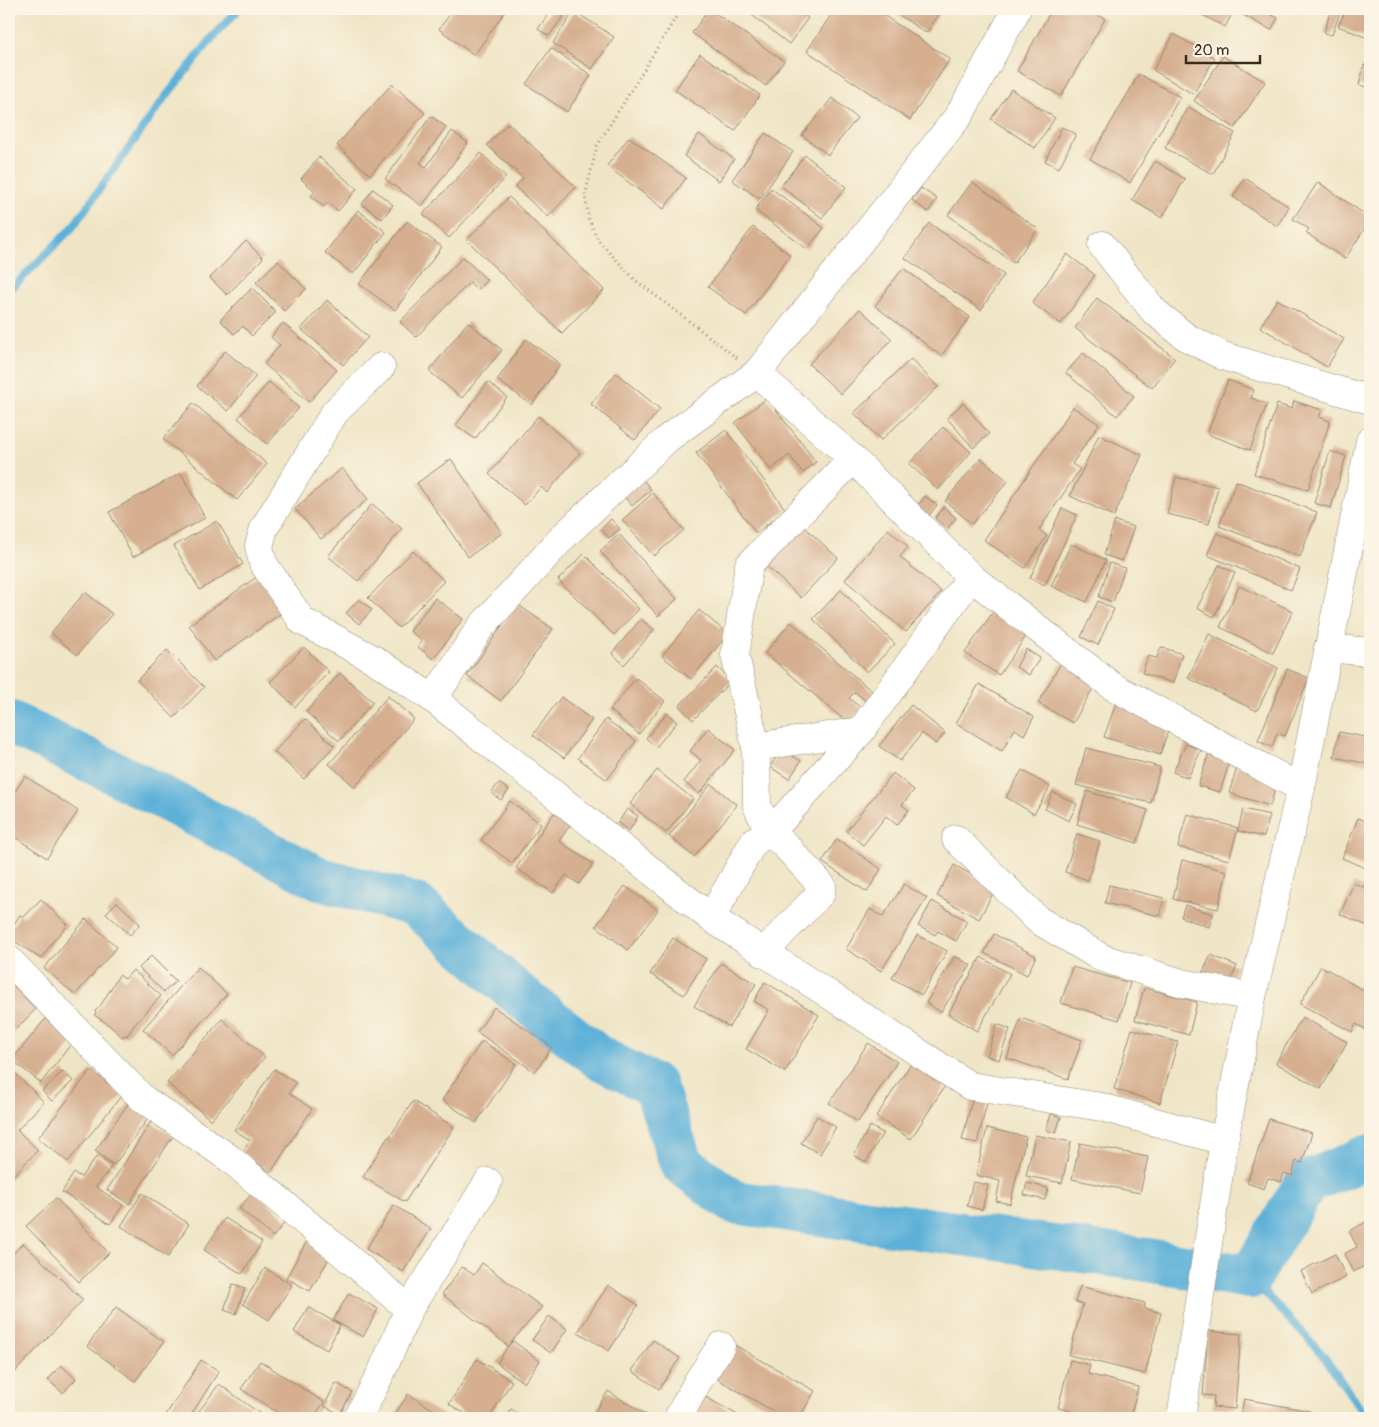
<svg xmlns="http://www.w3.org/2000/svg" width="1379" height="1427" viewBox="0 0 1379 1427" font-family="Pangolin,sans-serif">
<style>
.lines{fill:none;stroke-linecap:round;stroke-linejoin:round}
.stream{stroke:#5db1d9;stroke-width:8}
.river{stroke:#5db1d9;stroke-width:44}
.building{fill:#d5af90}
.minor-casing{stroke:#958872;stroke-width:29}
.path{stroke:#958872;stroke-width:3;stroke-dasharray:1 4;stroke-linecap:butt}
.minor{stroke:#fff;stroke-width:28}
</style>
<rect width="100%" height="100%" fill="#fcf5e5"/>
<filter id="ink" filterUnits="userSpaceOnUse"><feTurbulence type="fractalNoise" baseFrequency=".02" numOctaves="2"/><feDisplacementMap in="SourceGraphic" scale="10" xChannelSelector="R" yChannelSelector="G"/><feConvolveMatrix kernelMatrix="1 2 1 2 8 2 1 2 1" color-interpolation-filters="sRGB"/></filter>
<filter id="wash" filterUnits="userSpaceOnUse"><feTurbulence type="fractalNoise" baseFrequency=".0096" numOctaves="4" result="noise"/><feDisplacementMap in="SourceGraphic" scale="20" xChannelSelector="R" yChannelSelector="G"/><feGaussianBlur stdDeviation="1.12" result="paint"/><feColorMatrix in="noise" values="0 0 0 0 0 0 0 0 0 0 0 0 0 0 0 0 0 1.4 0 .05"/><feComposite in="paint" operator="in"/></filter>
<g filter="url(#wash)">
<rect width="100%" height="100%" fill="#efe5c6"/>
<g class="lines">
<!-- stream -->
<g class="stream">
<polyline points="9,291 72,228 163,100 213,37 239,9"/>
<polyline points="1250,1277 1322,1354 1367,1418"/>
</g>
<!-- river -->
<polyline class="river" points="9,722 111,771 320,879 416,905 517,993 598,1057 655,1086 681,1163 733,1202 1147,1260 1250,1277 1307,1182 1370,1156"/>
</g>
<g id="blocks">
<!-- building -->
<g class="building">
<polygon points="454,9 507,9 474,55 439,29"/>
<polygon points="552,9 564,9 567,11 549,36 538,29"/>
<polygon points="709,9 784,61 766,86 692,33"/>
<polygon points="744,9 796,9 808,18 789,44"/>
<polygon points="835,9 874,9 950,59 910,120 807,51"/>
<polygon points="890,9 943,9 926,33"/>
<polygon points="1052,9 1086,9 1105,19 1061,96 1017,71"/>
<polygon points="1191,9 1260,9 1278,18 1271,30 1234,10 1225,27"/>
<polygon points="1331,9 1340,12 1332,35 1324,33"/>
<polygon points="1346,9 1370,9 1370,39 1338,26"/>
<polygon points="574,11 614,37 592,69 553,43"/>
<polygon points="1174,34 1215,58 1193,94 1153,70"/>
<polygon points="551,48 591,75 567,112 526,84"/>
<polygon points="700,54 760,95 735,131 675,90"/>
<polygon points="1223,56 1265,82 1235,128 1194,101"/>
<polygon points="1364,65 1370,67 1370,88 1359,85"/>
<polygon points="1139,74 1180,97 1130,183 1090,159"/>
<polygon points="392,84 425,113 370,175 337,145"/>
<polygon points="1011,89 1055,118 1035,148 991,119"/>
<polygon points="832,98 857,118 828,155 802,135"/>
<polygon points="1188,107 1235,133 1213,174 1165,148"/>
<polygon points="431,116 446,127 420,163 426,167 452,131 468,143 422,206 385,179"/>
<polygon points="508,123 576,187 548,217 515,187 523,178 487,145"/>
<polygon points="1062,127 1076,134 1059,168 1045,161"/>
<polygon points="765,133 793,152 760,199 732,180"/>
<polygon points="699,134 734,159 719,181 684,156"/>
<polygon points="629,137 686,178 664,209 607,166"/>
<polygon points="481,153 506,177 449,238 423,214"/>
<polygon points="805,155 846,187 822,218 781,186"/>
<polygon points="319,157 357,189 338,211 328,202 324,207 311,196 315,191 301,179"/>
<polygon points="1155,161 1185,179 1162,218 1132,200"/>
<polygon points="1245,178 1289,207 1277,226 1233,197"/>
<polygon points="972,182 1038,229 1014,263 948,215"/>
<polygon points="1318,182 1370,218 1370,220 1345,259 1306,233 1309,229 1293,219"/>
<polygon points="771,188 824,228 807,249 755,210"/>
<polygon points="921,188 937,199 928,212 912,200"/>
<polygon points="373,189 393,205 382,219 362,204"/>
<polygon points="509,197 604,290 562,333 467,240"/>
<polygon points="358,210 386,232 353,274 325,253"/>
<polygon points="407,221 442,247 395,310 359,284"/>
<polygon points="929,223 1004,275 981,310 905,258"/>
<polygon points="753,227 790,255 746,315 708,287"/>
<polygon points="246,241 263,258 227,295 210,278"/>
<polygon points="1067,254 1095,275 1061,324 1032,303"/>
<polygon points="463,257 487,280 477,290 470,282 416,337 400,322"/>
<polygon points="278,261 306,289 284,311 256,282"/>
<polygon points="903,268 970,317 941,356 875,306"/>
<polygon points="252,288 276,312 252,336 243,326 234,334 220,320"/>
<polygon points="1097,298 1175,358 1152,388 1075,328"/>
<polygon points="1277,299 1344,339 1327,367 1260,327"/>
<polygon points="327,300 368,337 343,365 301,329"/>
<polygon points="860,309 892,339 841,394 809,364"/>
<polygon points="468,322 502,350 462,398 429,371"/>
<polygon points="283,323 337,370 309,402 264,364 280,345 271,337"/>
<polygon points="526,339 560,364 532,405 497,380"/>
<polygon points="225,351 256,376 228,411 197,386"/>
<polygon points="1083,353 1134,396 1117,416 1066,373"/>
<polygon points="911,359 938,387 881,440 854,413"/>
<polygon points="616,373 660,409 635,440 591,404"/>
<polygon points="1228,380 1254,390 1251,398 1267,404 1250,450 1207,434"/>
<polygon points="269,382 299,408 267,444 238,418"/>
<polygon points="488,382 507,397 475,439 456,425"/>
<polygon points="767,398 816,462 803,473 789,455 771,470 735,423"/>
<polygon points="1294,401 1322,410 1319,417 1330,421 1308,490 1254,474 1277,404 1292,409"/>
<polygon points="193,403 267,464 237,500 163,439"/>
<polygon points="963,403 989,434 973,448 947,418"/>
<polygon points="1073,407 1099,424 1072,464 1080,469 1039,530 1047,536 1025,568 984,540"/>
<polygon points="538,416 580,453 547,493 541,487 525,505 489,474"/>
<polygon points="943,427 971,452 938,490 909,464"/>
<polygon points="726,430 786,510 756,533 696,453"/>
<polygon points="1099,435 1142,455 1114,516 1070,496"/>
<polygon points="1330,451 1346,456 1331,508 1314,503"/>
<polygon points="981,458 1008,481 972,524 945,501"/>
<polygon points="451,459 502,533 468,557 417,483"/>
<polygon points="342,468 368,499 321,539 295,509"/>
<polygon points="181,473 205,518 133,557 109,512"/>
<polygon points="641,477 651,490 632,506 622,494"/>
<polygon points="1176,477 1218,487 1209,524 1167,514"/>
<polygon points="1236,481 1317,512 1300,557 1219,526"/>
<polygon points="653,493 684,530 654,556 622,520"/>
<polygon points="925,496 937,505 924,522 912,513"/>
<polygon points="372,504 402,529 358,581 328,556"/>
<polygon points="944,507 956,518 947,529 935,518"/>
<polygon points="1062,508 1077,515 1045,585 1030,578"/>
<polygon points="611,519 620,529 609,538 601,529"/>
<polygon points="217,521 243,564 200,590 174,546"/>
<polygon points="1115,521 1134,527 1122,561 1104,555"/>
<polygon points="800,523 838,558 801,598 763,563"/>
<polygon points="888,529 908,547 900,557 941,592 906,632 845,580"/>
<polygon points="1217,533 1300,569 1291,590 1207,555"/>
<polygon points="619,534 677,599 658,616 600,551"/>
<polygon points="1071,544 1106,560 1087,602 1051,586"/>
<polygon points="413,551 444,581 399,628 368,598"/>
<polygon points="584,554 639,609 614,635 558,580"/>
<polygon points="1110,563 1125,568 1113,602 1099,597"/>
<polygon points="1219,565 1235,573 1214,617 1197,608"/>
<polygon points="258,576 283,612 214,661 189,625"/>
<polygon points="1239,586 1293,611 1273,653 1220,627"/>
<polygon points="841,590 895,644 867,672 813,619"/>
<polygon points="85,592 112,614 77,655 51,633"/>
<polygon points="435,598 463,619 433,659 418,647 422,641 410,631"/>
<polygon points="359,599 372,610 359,624 346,613"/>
<polygon points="1098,601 1114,609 1098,645 1081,637"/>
<polygon points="517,604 553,629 501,701 467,676"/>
<polygon points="699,610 728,634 691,679 662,656"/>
<polygon points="993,612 1027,635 999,675 965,653"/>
<polygon points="641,619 654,630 624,665 612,653"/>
<polygon points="791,622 874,693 867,702 855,692 849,698 862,709 849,724 765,653"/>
<polygon points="1209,634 1278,668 1257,711 1188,678"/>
<polygon points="304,647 329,672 295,707 270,682"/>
<polygon points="1161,647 1182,654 1173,683 1142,673 1148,656 1157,658"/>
<polygon points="1026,649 1040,658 1029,675 1016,667"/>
<polygon points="167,650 204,687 174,718 137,680"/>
<polygon points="1061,663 1096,683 1073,723 1038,703"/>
<polygon points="717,667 731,681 693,720 679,706"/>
<polygon points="1287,669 1309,678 1285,736 1277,733 1272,747 1258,741"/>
<polygon points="340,673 373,702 339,741 306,712"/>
<polygon points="636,678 665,701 639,734 610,710"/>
<polygon points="979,684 1034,717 1024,735 1015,729 1002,751 956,723"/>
<polygon points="388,696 414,719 355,787 329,764"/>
<polygon points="561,697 592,720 564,758 533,735"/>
<polygon points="1116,703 1171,722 1160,755 1104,737"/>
<polygon points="911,705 945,733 936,744 922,733 900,761 879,746"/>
<polygon points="667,713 677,722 656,747 646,738"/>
<polygon points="305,719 334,746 304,779 274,752"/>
<polygon points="606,719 636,741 607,780 578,758"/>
<polygon points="708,728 735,750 699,794 684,782 701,760 690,751"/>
<polygon points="1339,732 1370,738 1370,754 1368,764 1334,757"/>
<polygon points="1186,744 1201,750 1188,778 1173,772"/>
<polygon points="1086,748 1160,767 1151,803 1076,785"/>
<polygon points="781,749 801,761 789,779 770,767"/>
<polygon points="1210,750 1231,757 1220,792 1198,786"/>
<polygon points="1238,765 1279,777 1270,806 1229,793"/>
<polygon points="657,770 693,799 666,833 630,804"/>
<polygon points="1022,770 1050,787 1034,814 1006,797"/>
<polygon points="893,773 914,790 902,805 909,810 897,825 886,816 863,845 846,831"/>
<polygon points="25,776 78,811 47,858 13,836 16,831 9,826 9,801"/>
<polygon points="499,783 509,790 501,800 491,793"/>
<polygon points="711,784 737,805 694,857 669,836"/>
<polygon points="1087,791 1148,810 1137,843 1077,824"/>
<polygon points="1053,792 1077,804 1069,821 1045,809"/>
<polygon points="510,801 541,824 512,863 481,840"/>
<polygon points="627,809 638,816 629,831 618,823"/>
<polygon points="1243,809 1270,815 1264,837 1238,831"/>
<polygon points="554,813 571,824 559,841 593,864 579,884 566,875 553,893 516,868"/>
<polygon points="1187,814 1238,828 1229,860 1178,847"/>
<polygon points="1358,818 1370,823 1370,870 1342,858"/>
<polygon points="1077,834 1100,841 1088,880 1065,872"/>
<polygon points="837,839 881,869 867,892 822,862"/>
<polygon points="1182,860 1227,871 1218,909 1173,899"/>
<polygon points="954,865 996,888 979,919 937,896"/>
<polygon points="1354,883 1370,890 1370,927 1340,914"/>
<polygon points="904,884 927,898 881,971 846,949 870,909 883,917"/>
<polygon points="1109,885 1164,898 1160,916 1105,903"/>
<polygon points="625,886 658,910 628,950 596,926"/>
<polygon points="41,899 68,925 54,940 42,958 38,957 9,937 9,932 20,915 24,917"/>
<polygon points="932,901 967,921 956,941 938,931 935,935 918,926"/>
<polygon points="117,902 140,924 130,935 106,913"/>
<polygon points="1185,905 1213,914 1209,927 1181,917"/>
<polygon points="86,919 117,947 75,995 44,968"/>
<polygon points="994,934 1036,956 1027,975 984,953"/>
<polygon points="917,935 947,951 922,995 892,978"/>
<polygon points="673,938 706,959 684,995 650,974"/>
<polygon points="1211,955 1237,966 1228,987 1201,976"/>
<polygon points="151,956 176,981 164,992 139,968"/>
<polygon points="955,956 971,965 941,1012 926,1003"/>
<polygon points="981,957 1010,974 977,1031 948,1014"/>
<polygon points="721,963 756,984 729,1027 694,1006"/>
<polygon points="1321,966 1370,994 1370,1028 1369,1031 1356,1024 1352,1032 1300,1004"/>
<polygon points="198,967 227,994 172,1055 143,1029"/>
<polygon points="1072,967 1130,983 1119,1020 1061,1003"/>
<polygon points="133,970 161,996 135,1024 127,1036 125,1035 122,1037 109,1025 94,1015 96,1013 95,1011 101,1005 119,975 125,979"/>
<polygon points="9,981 36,1009 9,1036"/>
<polygon points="765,982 819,1015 785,1072 746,1049 769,1010 754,1001"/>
<polygon points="1144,988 1197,1002 1189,1035 1135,1020"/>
<polygon points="494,1007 552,1047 535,1072 477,1032"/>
<polygon points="47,1017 75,1039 41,1083 12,1060"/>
<polygon points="1302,1017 1347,1042 1321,1089 1276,1063"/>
<polygon points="1021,1018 1082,1040 1068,1079 1007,1058"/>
<polygon points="222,1019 265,1057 211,1120 167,1083"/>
<polygon points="997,1024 1010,1029 999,1060 987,1056"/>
<polygon points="1132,1029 1178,1042 1160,1103 1114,1089"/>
<polygon points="482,1041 516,1064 476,1123 442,1100"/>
<polygon points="868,1043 897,1062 858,1122 829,1103"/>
<polygon points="912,1062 946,1084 911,1139 876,1117"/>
<polygon points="9,1067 44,1102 17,1130 38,1150 9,1180"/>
<polygon points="274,1069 296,1083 289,1093 312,1109 271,1172 242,1152 250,1140 234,1130"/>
<polygon points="91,1070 122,1095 68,1162 38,1138"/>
<polygon points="63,1071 73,1081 52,1101 42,1091"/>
<polygon points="973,1096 988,1099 977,1143 962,1140"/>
<polygon points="130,1101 150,1116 114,1165 95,1151"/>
<polygon points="413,1101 454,1127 405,1202 363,1177 388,1137 389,1138"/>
<polygon points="1051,1114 1061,1117 1056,1133 1046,1130"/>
<polygon points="817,1116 836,1127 820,1154 801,1143"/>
<polygon points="1269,1119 1312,1133 1302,1163 1296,1161 1292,1176 1284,1173 1281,1182 1268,1178 1264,1189 1247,1183"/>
<polygon points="151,1122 173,1136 129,1204 107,1190"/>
<polygon points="870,1126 883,1133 866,1162 854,1155"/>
<polygon points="987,1128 1026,1137 1010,1204 996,1201 1000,1181 976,1175"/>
<polygon points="1035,1135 1071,1142 1062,1183 1026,1176"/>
<polygon points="1080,1143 1148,1157 1140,1193 1072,1179"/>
<polygon points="97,1156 112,1166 96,1187 123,1205 110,1224 62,1192 74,1173 81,1177"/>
<polygon points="973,1182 988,1185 982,1210 967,1206"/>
<polygon points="1027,1183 1048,1188 1045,1200 1024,1195"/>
<polygon points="254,1191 287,1220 273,1237 239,1208"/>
<polygon points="142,1193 189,1224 168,1257 121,1226"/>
<polygon points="56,1198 109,1253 79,1282 26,1226"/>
<polygon points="394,1205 431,1229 403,1272 366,1249"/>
<polygon points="225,1218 262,1242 242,1274 204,1250"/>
<polygon points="1370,1220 1370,1263 1353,1272 1344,1254 1357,1247 1349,1231"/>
<polygon points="307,1241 331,1255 310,1291 286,1278"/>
<polygon points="23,1243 83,1300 14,1373 9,1368 9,1258"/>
<polygon points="1335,1254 1346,1277 1312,1294 1301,1271"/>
<polygon points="482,1263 542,1307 508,1346 442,1294 462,1267 474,1275"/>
<polygon points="265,1268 292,1285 269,1320 243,1304"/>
<polygon points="233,1284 245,1288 236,1314 224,1310"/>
<polygon points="608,1285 638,1305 609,1351 578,1332"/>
<polygon points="1080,1286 1145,1303 1144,1308 1161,1313 1145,1374 1069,1355 1083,1304 1075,1302"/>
<polygon points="349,1293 378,1309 363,1337 333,1320"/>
<polygon points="116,1307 164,1342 135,1381 87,1346"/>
<polygon points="308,1307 340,1325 327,1350 294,1332"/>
<polygon points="549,1316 567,1329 551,1353 532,1340"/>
<polygon points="1208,1331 1241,1334 1235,1409 1213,1407 1214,1396 1203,1395"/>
<polygon points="653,1340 680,1358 659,1389 632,1371"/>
<polygon points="513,1341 540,1361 524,1383 497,1363 508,1346"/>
<polygon points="733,1344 815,1391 799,1418 785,1418 714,1377"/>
<polygon points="477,1359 512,1381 489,1418 472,1418 449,1404"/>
<polygon points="201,1360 219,1371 189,1418 164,1418"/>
<polygon points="1070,1360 1090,1365 1088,1374 1138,1387 1130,1418 1099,1418 1058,1408"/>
<polygon points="260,1361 324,1402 313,1418 286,1418 241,1389"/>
<polygon points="61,1365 76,1379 63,1393 48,1380"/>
<polygon points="336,1383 352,1392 340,1414 324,1406"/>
<polygon points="219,1384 266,1418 194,1418"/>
<polygon points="608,1391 651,1418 591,1418"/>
<polygon points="408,1394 447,1418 393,1418"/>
<polygon points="702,1395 743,1418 689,1418"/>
<polygon points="1244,1399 1310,1411 1308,1418 1240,1418"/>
<polygon points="511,1409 525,1418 505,1418"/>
</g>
</g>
</g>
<g filter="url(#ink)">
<use href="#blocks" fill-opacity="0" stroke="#958872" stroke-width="1"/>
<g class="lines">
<defs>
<g id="minor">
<polyline points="1102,245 1154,311 1186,337 1223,356 1370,400"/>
<polyline points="381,367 335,412 264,528 259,546 263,563 302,621 375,660 433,699 711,918 970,1086 1101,1107 1224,1141"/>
<polyline points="757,373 853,459 971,577 1112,686 1301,788"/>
<polyline points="1328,648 1370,652"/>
<polyline points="433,699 480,628 564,536 667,439 757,373 960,114 1017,9"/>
<polyline points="756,747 861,731"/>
<polyline points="956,839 1038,920 1102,958 1182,983 1252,997"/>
<polyline points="711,918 754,841 770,833 861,731 971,577"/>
<polyline points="763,953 821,893 822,886 785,845 770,833 757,806 756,747 735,655 749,565 853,459"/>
<polyline points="9,960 143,1099 229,1158 409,1309"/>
<polyline points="358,1418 382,1371 409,1309 488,1182"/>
<polyline points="678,1418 698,1381 721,1346"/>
<polyline points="1181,1418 1224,1141 1252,997 1301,788 1370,441"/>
</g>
</defs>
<!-- minor casing -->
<use href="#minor" class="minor-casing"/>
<!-- path -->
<polyline class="path" points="681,9 597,146 585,196 589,220 598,240 634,279 737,358"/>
<!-- minor -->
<use href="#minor" class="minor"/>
</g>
</g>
<!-- margin -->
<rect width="1379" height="1427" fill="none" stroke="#fcf5e5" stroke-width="30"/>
<!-- scale -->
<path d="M1186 55v8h74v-8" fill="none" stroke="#3b2a1e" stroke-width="2.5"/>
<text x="1194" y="55" font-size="15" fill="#3b2a1e" stroke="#fcf5e5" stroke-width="4" paint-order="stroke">20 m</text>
</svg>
